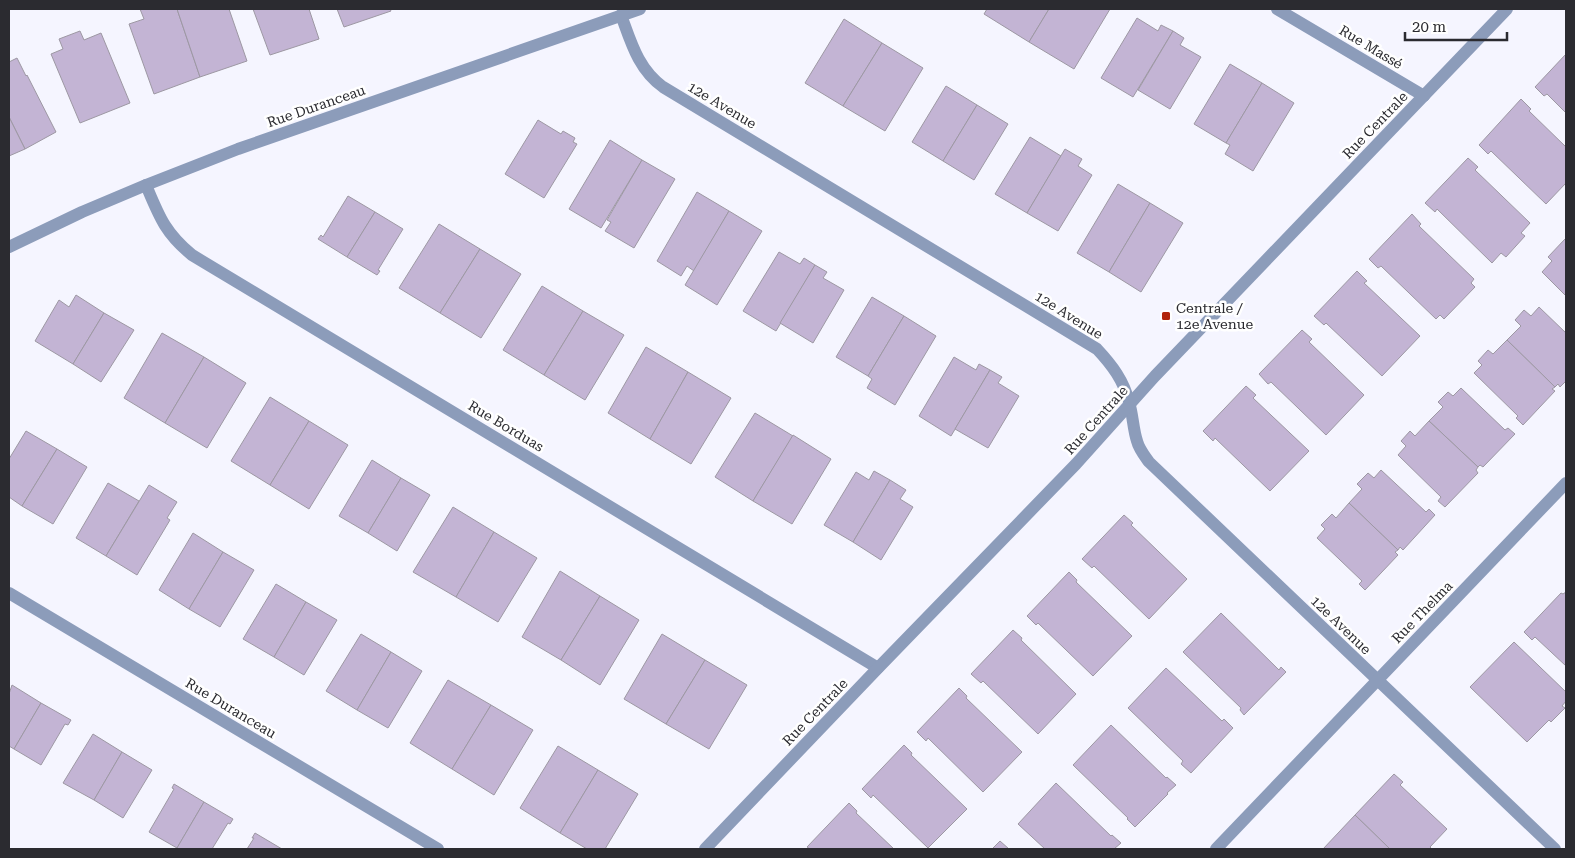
<svg xmlns="http://www.w3.org/2000/svg" width="1575" height="858" viewBox="0 0 1575 858" font-family="'Roboto Serif',serif">
<style>
.building{fill:#c3b4d4;stroke:#9d98a3}
.lines{fill:none;stroke-linecap:round;stroke-linejoin:round}
.minor{stroke:#8c9cba;stroke-width:12}
.poi-dot{fill:#b2260a;stroke:#fff;stroke-width:2}
.labels{text-anchor:middle;stroke-width:5;stroke-linejoin:round;paint-order:stroke}
.street-label{font-size:14px;fill:#2b2b30;stroke:#fff}
.poi-label{font-size:14px;fill:#2b2b30;stroke:#fff;text-anchor:start}
</style>
<rect width="100%" height="100%" fill="#f5f5ff"/>
<!-- building -->
<g class="building">
<polygon points="140,9 177,9 200,77 154,94 129,24 144,19"/>
<polygon points="177,9 229,9 247,61 200,77"/>
<polygon points="253,9 309,9 319,39 270,55"/>
<polygon points="337,9 390,9 391,11 344,27"/>
<polygon points="987,9 1049,9 1029,42 984,14"/>
<polygon points="1049,9 1110,9 1074,69 1029,42"/>
<polygon points="1137,18 1158,31 1161,25 1173,31 1133,97 1101,78"/>
<polygon points="844,19 882,43 843,106 805,83"/>
<polygon points="80,31 84,40 101,33 130,103 80,123 51,54 63,49 59,39"/>
<polygon points="1173,31 1184,38 1180,45 1201,57 1170,109 1138,90"/>
<polygon points="882,43 923,68 885,131 843,106"/>
<polygon points="1566,54 1566,113 1547,94 1544,96 1535,87"/>
<polygon points="17,58 26,76 27,75 56,132 25,149 9,117 9,62"/>
<polygon points="1230,64 1262,83 1226,143 1194,124"/>
<polygon points="1262,83 1294,103 1253,171 1225,154 1230,145 1226,143"/>
<polygon points="946,86 977,105 943,161 912,142"/>
<polygon points="1521,99 1531,109 1529,111 1566,147 1566,183 1546,204 1491,151 1488,154 1479,145"/>
<polygon points="977,105 1008,124 974,180 943,161"/>
<polygon points="9,117 25,149 9,156"/>
<polygon points="538,120 561,134 563,131 575,138 573,142 577,144 544,198 505,174"/>
<polygon points="1030,137 1061,156 1027,213 995,194"/>
<polygon points="610,140 642,160 601,228 569,209"/>
<polygon points="1065,149 1082,159 1078,166 1092,175 1058,231 1027,213"/>
<polygon points="1468,158 1478,167 1475,170 1530,223 1521,233 1525,236 1506,257 1501,253 1492,263 1437,209 1435,212 1425,203"/>
<polygon points="642,160 675,179 634,248 605,231 611,222 607,220"/>
<polygon points="1118,184 1150,203 1109,272 1077,253"/>
<polygon points="697,192 729,211 694,271 687,266 681,276 657,261"/>
<polygon points="348,196 375,212 347,257 318,239 321,235 323,237"/>
<polygon points="1150,203 1183,223 1141,292 1109,272"/>
<polygon points="729,211 762,231 717,305 685,285"/>
<polygon points="375,212 403,229 378,270 380,271 377,275 347,257"/>
<polygon points="1412,214 1421,224 1419,226 1474,279 1471,283 1475,287 1444,319 1440,315 1436,319 1381,266 1378,268 1369,259"/>
<polygon points="439,224 480,249 440,313 399,288"/>
<polygon points="1565,239 1566,240 1566,296 1542,272 1552,261 1548,257"/>
<polygon points="480,249 521,274 481,338 440,313"/>
<polygon points="779,252 800,264 804,258 815,265 776,331 743,311"/>
<polygon points="815,265 827,272 823,278 844,290 813,343 780,323"/>
<polygon points="1357,271 1367,281 1364,283 1420,336 1382,376 1326,323 1324,325 1314,316"/>
<polygon points="542,286 583,311 544,375 503,350"/>
<polygon points="76,295 104,313 73,364 35,341 59,300 69,307"/>
<polygon points="872,297 904,316 868,376 836,357"/>
<polygon points="1539,307 1566,333 1566,381 1560,387 1558,384 1555,387 1507,340 1521,326 1515,320 1524,310 1531,316"/>
<polygon points="583,311 624,335 585,400 544,375"/>
<polygon points="104,313 134,330 101,382 73,364"/>
<polygon points="904,316 936,336 895,405 867,388 872,379 868,376"/>
<polygon points="1302,330 1312,339 1309,342 1364,395 1326,435 1271,382 1268,384 1259,374"/>
<polygon points="162,333 204,357 165,423 124,398"/>
<polygon points="1507,340 1555,387 1552,389 1555,391 1523,425 1516,418 1518,416 1474,373 1482,365 1478,361 1488,350 1493,354"/>
<polygon points="646,347 688,372 650,439 608,413"/>
<polygon points="204,357 246,383 207,448 165,423"/>
<polygon points="954,357 976,370 979,364 990,370 951,436 919,416"/>
<polygon points="990,370 1002,377 998,383 1019,396 988,448 955,429"/>
<polygon points="688,372 731,398 691,464 650,439"/>
<polygon points="1246,386 1256,395 1253,398 1309,451 1270,491 1215,438 1213,441 1203,431"/>
<polygon points="1461,388 1505,430 1508,428 1515,434 1483,467 1480,465 1478,467 1429,421 1443,407 1438,402 1448,392 1453,396"/>
<polygon points="270,397 309,421 270,485 231,461"/>
<polygon points="755,413 793,436 753,501 715,477"/>
<polygon points="309,421 348,445 309,509 270,485"/>
<polygon points="1429,421 1478,467 1476,470 1478,473 1445,507 1438,501 1441,497 1398,455 1406,446 1401,441 1410,431 1415,436"/>
<polygon points="26,431 57,449 22,506 9,497 9,459"/>
<polygon points="793,435 831,459 792,524 753,501"/>
<polygon points="57,449 87,467 53,524 22,506"/>
<polygon points="372,460 401,478 368,533 339,516"/>
<polygon points="1381,470 1426,512 1429,509 1435,515 1403,550 1400,547 1398,550 1349,503 1362,489 1357,484 1368,473 1374,478"/>
<polygon points="874,471 890,480 853,542 824,525 856,472 869,480"/>
<polygon points="401,478 430,495 397,551 368,533"/>
<polygon points="890,480 906,490 900,499 913,507 881,560 853,542"/>
<polygon points="108,483 139,501 106,556 76,538"/>
<polygon points="149,485 177,502 167,518 170,520 137,575 106,556"/>
<polygon points="1349,503 1398,550 1395,552 1398,555 1365,590 1359,584 1362,581 1317,538 1325,529 1321,525 1332,514 1336,518"/>
<polygon points="453,507 494,532 456,597 413,572"/>
<polygon points="1124,515 1133,523 1131,525 1187,579 1149,619 1094,566 1092,568 1082,559"/>
<polygon points="494,532 537,558 498,622 456,597"/>
<polygon points="193,533 223,552 189,609 159,590"/>
<polygon points="223,552 254,570 220,627 189,609"/>
<polygon points="560,571 600,596 561,660 522,637"/>
<polygon points="1069,572 1077,580 1076,582 1132,636 1093,676 1038,623 1036,625 1027,616"/>
<polygon points="276,584 306,602 274,657 243,639"/>
<polygon points="1566,592 1566,666 1535,637 1532,640 1524,632 1561,593 1563,594"/>
<polygon points="600,596 639,620 600,685 561,660"/>
<polygon points="306,602 337,620 304,675 274,657"/>
<polygon points="1221,613 1279,670 1281,667 1286,672 1244,715 1240,710 1241,708 1183,652"/>
<polygon points="1013,630 1022,638 1021,640 1076,694 1038,734 983,681 981,683 971,674"/>
<polygon points="361,634 391,652 357,710 326,691"/>
<polygon points="662,634 705,660 666,724 624,699"/>
<polygon points="1514,642 1566,692 1566,701 1562,706 1565,708 1551,722 1549,720 1527,742 1470,687"/>
<polygon points="391,652 422,671 388,728 357,710"/>
<polygon points="705,660 747,685 709,749 666,724"/>
<polygon points="1166,668 1222,721 1224,719 1233,728 1191,773 1181,764 1183,761 1128,708"/>
<polygon points="448,680 491,705 452,769 410,743"/>
<polygon points="12,685 41,703 14,749 9,746 9,694"/>
<polygon points="959,688 967,696 966,698 1022,752 983,792 928,738 926,741 917,732"/>
<polygon points="41,703 71,720 68,725 65,724 41,765 14,749"/>
<polygon points="491,705 533,730 494,795 452,769"/>
<polygon points="1111,725 1166,778 1167,777 1176,785 1167,793 1168,794 1135,827 1127,819 1128,818 1073,765"/>
<polygon points="93,734 122,752 94,800 63,783"/>
<polygon points="904,745 912,753 911,755 967,809 928,848 873,795 871,798 862,789"/>
<polygon points="558,746 598,770 560,833 520,808"/>
<polygon points="122,752 152,770 123,818 94,800"/>
<polygon points="598,770 638,794 605,849 587,849 560,833"/>
<polygon points="1394,774 1403,782 1400,785 1447,829 1430,847 1432,849 1390,849 1355,815"/>
<polygon points="1056,783 1111,836 1112,835 1121,843 1114,849 1045,849 1018,824"/>
<polygon points="174,784 204,802 177,848 149,832 174,789 172,788"/>
<polygon points="204,802 233,819 230,824 228,823 212,849 179,849 177,848"/>
<polygon points="849,803 857,811 856,813 894,849 810,849 807,847"/>
<polygon points="1355,815 1390,849 1323,849"/>
<polygon points="255,833 282,849 247,849 254,838 252,838"/>
<polygon points="1000,841 1009,849 992,849"/>
</g>
<g class="lines">
<!-- minor -->
<g class="minor">
<polyline points="1277,9 1424,96"/>
<path d="M 621,15 C 631,42 638,69 663,87 L 1097,349 C 1112,365 1124,381 1129,402 C 1133,415 1133,429 1137,441 C 1139,449 1144,455 1149,462 L 1555,849"/>
<path d="M 146,185 C 159,216 165,233 192,255 L 878,668"/>
<polyline points="9,247 82,212 146,185 238,149 640,9"/>
<polyline points="9,593 438,849"/>
<polyline points="705,849 878,668 1076,464 1155,376 1507,9"/>
<polyline points="1216,849 1566,483"/>
</g>
</g>
<!-- markers -->
<rect class="poi-dot" x="1161" y="311" width="10" height="10" rx="2.5"/>
<g class="labels">
<!-- street labels -->
<g class="street-label">
<text transform="translate(1371 47) rotate(31)" y="5">Rue Massé</text>
<text transform="translate(722 105) rotate(31)" y="5">12e Avenue</text>
<text transform="translate(316 106) rotate(-19)" y="5">Rue Duranceau</text>
<text transform="translate(1375 125) rotate(-46)" y="5">Rue Centrale</text>
<text transform="translate(1069 315) rotate(32)" y="5">12e Avenue</text>
<text transform="translate(1096 420) rotate(-48)" y="5">Rue Centrale</text>
<text transform="translate(506 426) rotate(31)" y="5">Rue Borduas</text>
<text transform="translate(1422 612) rotate(-46)" y="5">Rue Thelma</text>
<text transform="translate(1341 625) rotate(44)" y="5">12e Avenue</text>
<text transform="translate(231 708) rotate(31)" y="5">Rue Duranceau</text>
<text transform="translate(815 712) rotate(-46)" y="5">Rue Centrale</text>
</g>
<!-- poi labels -->
<g class="poi-label">
<text x="1176" y="313">Centrale /<tspan x="1176" dy="16">12e Avenue</tspan></text>
</g>
</g>
<!-- border -->
<rect width="1575" height="858" fill="none" stroke="#2b2b30" stroke-width="20"/>
<!-- scale -->
<path d="M1405 32v8h102v-8" fill="none" stroke="#2b2b30" stroke-width="2.5"/>
<text x="1412" y="32" font-size="15" fill="#2b2b30" stroke="#ffffff" stroke-width="4" paint-order="stroke">20 m</text>
</svg>
